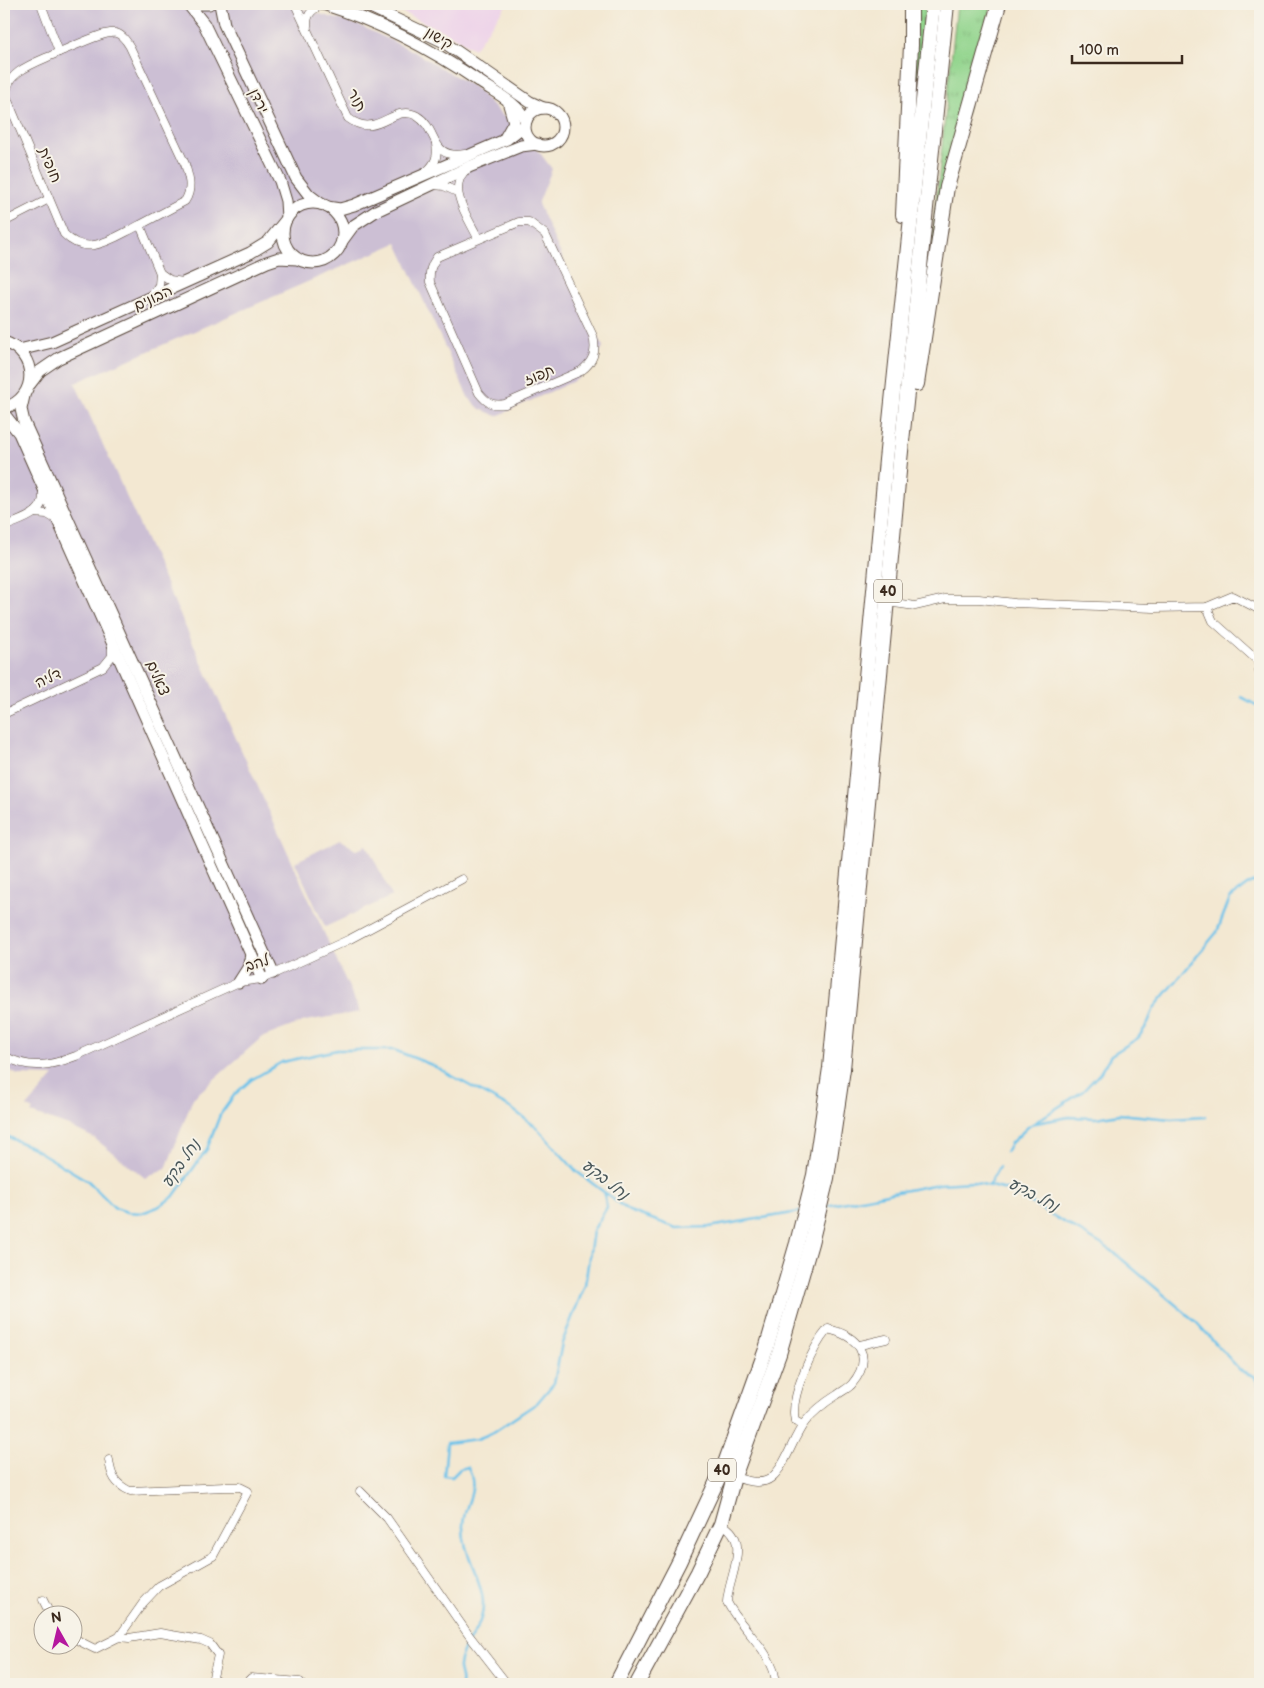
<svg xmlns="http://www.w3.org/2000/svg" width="1264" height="1688" viewBox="0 0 1264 1688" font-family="'Balsamiq Sans','Playpen Sans Hebrew',sans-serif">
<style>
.built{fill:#edd1e9}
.industrial{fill:#ccbfd4}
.grass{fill:url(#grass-tufts);stroke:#667f55}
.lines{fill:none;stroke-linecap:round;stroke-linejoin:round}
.stream{stroke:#6ec3ea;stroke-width:2.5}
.street-casing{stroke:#574639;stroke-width:9}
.secondary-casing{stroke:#574639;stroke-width:13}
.highway-casing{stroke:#574639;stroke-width:16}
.street{stroke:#fff;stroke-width:8}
.secondary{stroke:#fff;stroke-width:11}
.highway{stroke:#fff;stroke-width:14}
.labels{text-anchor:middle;stroke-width:4;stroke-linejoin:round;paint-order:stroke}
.shield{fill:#f7f3e8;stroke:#73665b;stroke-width:1}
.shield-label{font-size:14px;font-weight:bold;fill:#3b2a1e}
.street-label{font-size:15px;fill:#3b2a1e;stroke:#f7f3e8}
.water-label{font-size:16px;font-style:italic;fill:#4a585b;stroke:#f7f3e8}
</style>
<defs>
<pattern id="grass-tufts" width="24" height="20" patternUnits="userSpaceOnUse" patternTransform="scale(1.25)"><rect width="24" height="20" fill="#91d48c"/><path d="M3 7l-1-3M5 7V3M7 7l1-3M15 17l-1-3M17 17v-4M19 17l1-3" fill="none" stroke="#7eb678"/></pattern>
</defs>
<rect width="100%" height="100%" fill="#f7f3e8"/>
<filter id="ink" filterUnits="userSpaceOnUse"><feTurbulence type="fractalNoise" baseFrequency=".02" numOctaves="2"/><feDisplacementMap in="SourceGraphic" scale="10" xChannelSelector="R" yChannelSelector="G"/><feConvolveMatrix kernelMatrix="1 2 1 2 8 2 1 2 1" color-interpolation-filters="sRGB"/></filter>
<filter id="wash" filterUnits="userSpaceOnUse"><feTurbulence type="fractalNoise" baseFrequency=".0096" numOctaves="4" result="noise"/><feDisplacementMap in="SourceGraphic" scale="20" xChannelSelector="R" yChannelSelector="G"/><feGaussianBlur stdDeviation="1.12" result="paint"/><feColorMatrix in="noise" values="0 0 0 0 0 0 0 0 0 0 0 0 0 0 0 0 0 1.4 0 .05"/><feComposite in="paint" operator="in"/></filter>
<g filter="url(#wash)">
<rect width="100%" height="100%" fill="#f3e8d2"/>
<!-- built -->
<polygon class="built" points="384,4 507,4 474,49 447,33"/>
<!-- industrial -->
<g class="industrial">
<polygon points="4,4 286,4 361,26 411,50 474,87 540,153 552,169 538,204 603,347 594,362 578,379 497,416 480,409 468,397 397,243 75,383 360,1012 305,1021 261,1038 193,1098 166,1169 145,1178 94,1138 69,1126 31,1113 33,1110 27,1107 54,1076 18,1075 4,1067"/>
<polygon points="340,840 357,850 367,845 392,896 325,927 295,862"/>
</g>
<!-- grass -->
<g class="grass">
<polygon points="917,4 926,4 913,140"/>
<polygon points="957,4 992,4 929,269"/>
</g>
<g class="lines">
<!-- stream -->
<g class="stream">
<polyline points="1241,697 1260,707"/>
<polyline points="1036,1123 1069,1117 1096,1118 1119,1114 1171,1119 1205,1117"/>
<polyline points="4,1135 33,1148 88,1181 115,1208 127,1212 142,1213 158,1207 173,1197 207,1149 220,1115 235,1094 251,1080 282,1062 337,1050 394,1050 432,1065 512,1109 536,1127 576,1171 629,1211 677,1228 709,1227 799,1212"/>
<polyline points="1006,1152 1011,1143 1028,1127 1083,1091 1100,1073 1111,1055 1138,1038 1147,1025 1154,1008 1217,932 1230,898 1247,885 1260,880"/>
<polyline points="989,1185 999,1167"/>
<polyline points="826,1206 938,1184 973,1182 1011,1191 1111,1250 1196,1322 1240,1370 1260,1379"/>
<polyline points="1255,1378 1260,1387"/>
<path d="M 461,1684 C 463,1678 458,1672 459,1666 C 461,1641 489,1627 482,1595 C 478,1571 462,1551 463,1525 C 464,1502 480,1492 468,1467 L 460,1469 L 452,1477 L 444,1476 L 447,1443 L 477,1439 L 492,1433 L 537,1403 L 554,1383 L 562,1343 L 585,1285 L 593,1231 L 607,1207 L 604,1194"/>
</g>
</g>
</g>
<g filter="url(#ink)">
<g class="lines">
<defs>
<g id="street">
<path d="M 41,4 L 59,52 C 71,48 105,30 116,33 C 123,35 127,42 130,47 L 185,164 C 189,178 193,188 185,201 L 140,225"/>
<path d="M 295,4 L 348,118 C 378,141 393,102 417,116 C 439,129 429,160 465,154"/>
<path d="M 307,26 C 306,13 314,8 325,4"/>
<path d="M 59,52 C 39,62 5,70 6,96 L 64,234 C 88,259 114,237 140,225 L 160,273 L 159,285 L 151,296"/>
<path d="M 466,170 C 446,188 469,219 478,238"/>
<path d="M 427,171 C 436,163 438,156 436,144"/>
<polyline points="434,185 444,186 457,192"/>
<polyline points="4,222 49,199"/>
<path d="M 519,222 L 529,222 L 545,234 L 593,336 C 597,352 593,362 581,371 L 505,404 C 492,406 487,403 479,393 L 430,282 C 429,271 431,265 437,257 Z"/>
<polyline points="160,273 170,280 183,282"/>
<polyline points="34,513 47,514 57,520"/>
<path d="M 4,527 C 21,519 45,515 43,493"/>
<polyline points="887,602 915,606 945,599 979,599 1015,603 1154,608 1207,607 1233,596 1260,610"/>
<polyline points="1207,607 1213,621 1258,661 1260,677"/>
<polyline points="4,714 103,667 112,656 112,647"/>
<path d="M 4,1056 C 30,1070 50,1066 76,1056 L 239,982 L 262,979 L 350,939 L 462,879"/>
<polyline points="860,1345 886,1339"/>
<path d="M 109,1460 C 111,1476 115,1484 130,1491 L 225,1487 L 240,1487 L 248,1491 L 213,1556 L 159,1586 L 143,1603 L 119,1637"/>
<path d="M 734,1477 C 744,1480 761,1486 771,1478 C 786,1466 792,1439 805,1422 C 814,1411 824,1403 837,1395 C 842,1391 849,1388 852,1384 C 875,1356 858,1336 828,1329 C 813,1346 789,1398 795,1421 L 803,1425"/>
<polyline points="360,1491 387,1518 468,1634 507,1684"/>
<path d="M 721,1524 C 753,1539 728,1578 727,1602 C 739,1626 763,1643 773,1669 C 775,1674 775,1679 777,1684"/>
<polyline points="43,1600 51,1616"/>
<polyline points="72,1635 79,1641 95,1649 119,1637 129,1638 160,1633 201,1640 210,1644 218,1655 213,1677 217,1684"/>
<polyline points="245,1684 251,1678 300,1682 302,1684"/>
</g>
<g id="secondary">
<polyline points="188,4 204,24 280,181 286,201 287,218"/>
<polyline points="192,4 209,4"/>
<polyline points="220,4 224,24 296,178 309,195 321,204"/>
<path d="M 323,4 C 381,22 433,50 483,84 C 498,94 518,104 526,121"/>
<polyline points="364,4 442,41 530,102 543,108"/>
<circle cx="544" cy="127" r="19"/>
<polyline points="505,138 514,122 509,105"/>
<circle cx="313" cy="233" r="30"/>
<polyline points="327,207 340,209 354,205 507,139 525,125"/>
<polyline points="342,241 353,226 376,211 469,167 521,146 537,144"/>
<path d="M 4,342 C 38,353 39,398 4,408"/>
<polyline points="19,350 52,342 250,253 268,242 285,221"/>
<polyline points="30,384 40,371 59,358 267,262 279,258 297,259"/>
<polyline points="24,396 21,409 24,422 273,973"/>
<polyline points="4,414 19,433 262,979"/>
<polyline points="239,982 248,968 251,955"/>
</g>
<g id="highway">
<polyline points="903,215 911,45 911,4"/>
<polyline points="917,384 947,187 999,4"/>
<polyline points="616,1684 679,1562 724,1466 766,1349 797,1243 814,1175 830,1068 886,460 933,4"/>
<polyline points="637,1684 698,1572 721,1524 734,1477 779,1354 811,1243 827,1178 843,1069 900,461 947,4"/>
</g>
</defs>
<!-- street casing -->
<use href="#street" class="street-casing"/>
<!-- secondary casing -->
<use href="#secondary" class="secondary-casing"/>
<!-- highway casing -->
<use href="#highway" class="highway-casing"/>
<!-- street -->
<use href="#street" class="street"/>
<!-- secondary -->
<use href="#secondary" class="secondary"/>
<!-- highway -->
<use href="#highway" class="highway"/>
</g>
</g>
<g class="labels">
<!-- shield labels -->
<g class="shield">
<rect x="874" y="579.5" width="28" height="23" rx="4"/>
<rect x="708" y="1458.5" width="28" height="23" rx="4"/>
</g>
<g class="shield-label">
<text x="888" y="596">40</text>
<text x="722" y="1475">40</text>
</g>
<!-- street labels -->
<g class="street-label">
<text transform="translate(439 38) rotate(30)" y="5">קישון</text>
<text transform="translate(357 100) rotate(59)" y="5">תור</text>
<text transform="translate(259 101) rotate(64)" y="5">ירדן</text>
<text transform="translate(50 165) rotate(67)" y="5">חופית</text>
<text transform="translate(153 298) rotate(-25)" y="5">הבונים</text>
<text transform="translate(539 375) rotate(-23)" y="5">תפוז</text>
<text transform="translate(48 678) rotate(-25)" y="5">דליה</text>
<text transform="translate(158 678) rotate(66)" y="5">צאלים</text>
<text transform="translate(257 963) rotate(-17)" y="5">להב</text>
</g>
<!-- water labels -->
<g class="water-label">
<text transform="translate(180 1163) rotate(-55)" y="6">נחל בקע</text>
<text transform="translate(606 1179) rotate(38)" y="6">נחל בקע</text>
<text transform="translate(1034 1194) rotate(28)" y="6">נחל בקע</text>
</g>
</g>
<!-- margin -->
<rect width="1264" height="1688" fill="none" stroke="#f7f3e8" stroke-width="20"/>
<!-- north arrow -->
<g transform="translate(58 1630) rotate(352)"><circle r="24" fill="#f7f3e8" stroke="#aca397"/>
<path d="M0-4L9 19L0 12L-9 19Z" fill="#b5179e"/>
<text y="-8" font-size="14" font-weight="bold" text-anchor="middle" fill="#3b2a1e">N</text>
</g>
<!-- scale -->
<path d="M1072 55v8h110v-8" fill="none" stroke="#3b2a1e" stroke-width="2.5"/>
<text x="1079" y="55" font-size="15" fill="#3b2a1e" stroke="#f7f3e8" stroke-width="4" paint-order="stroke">100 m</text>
</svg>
